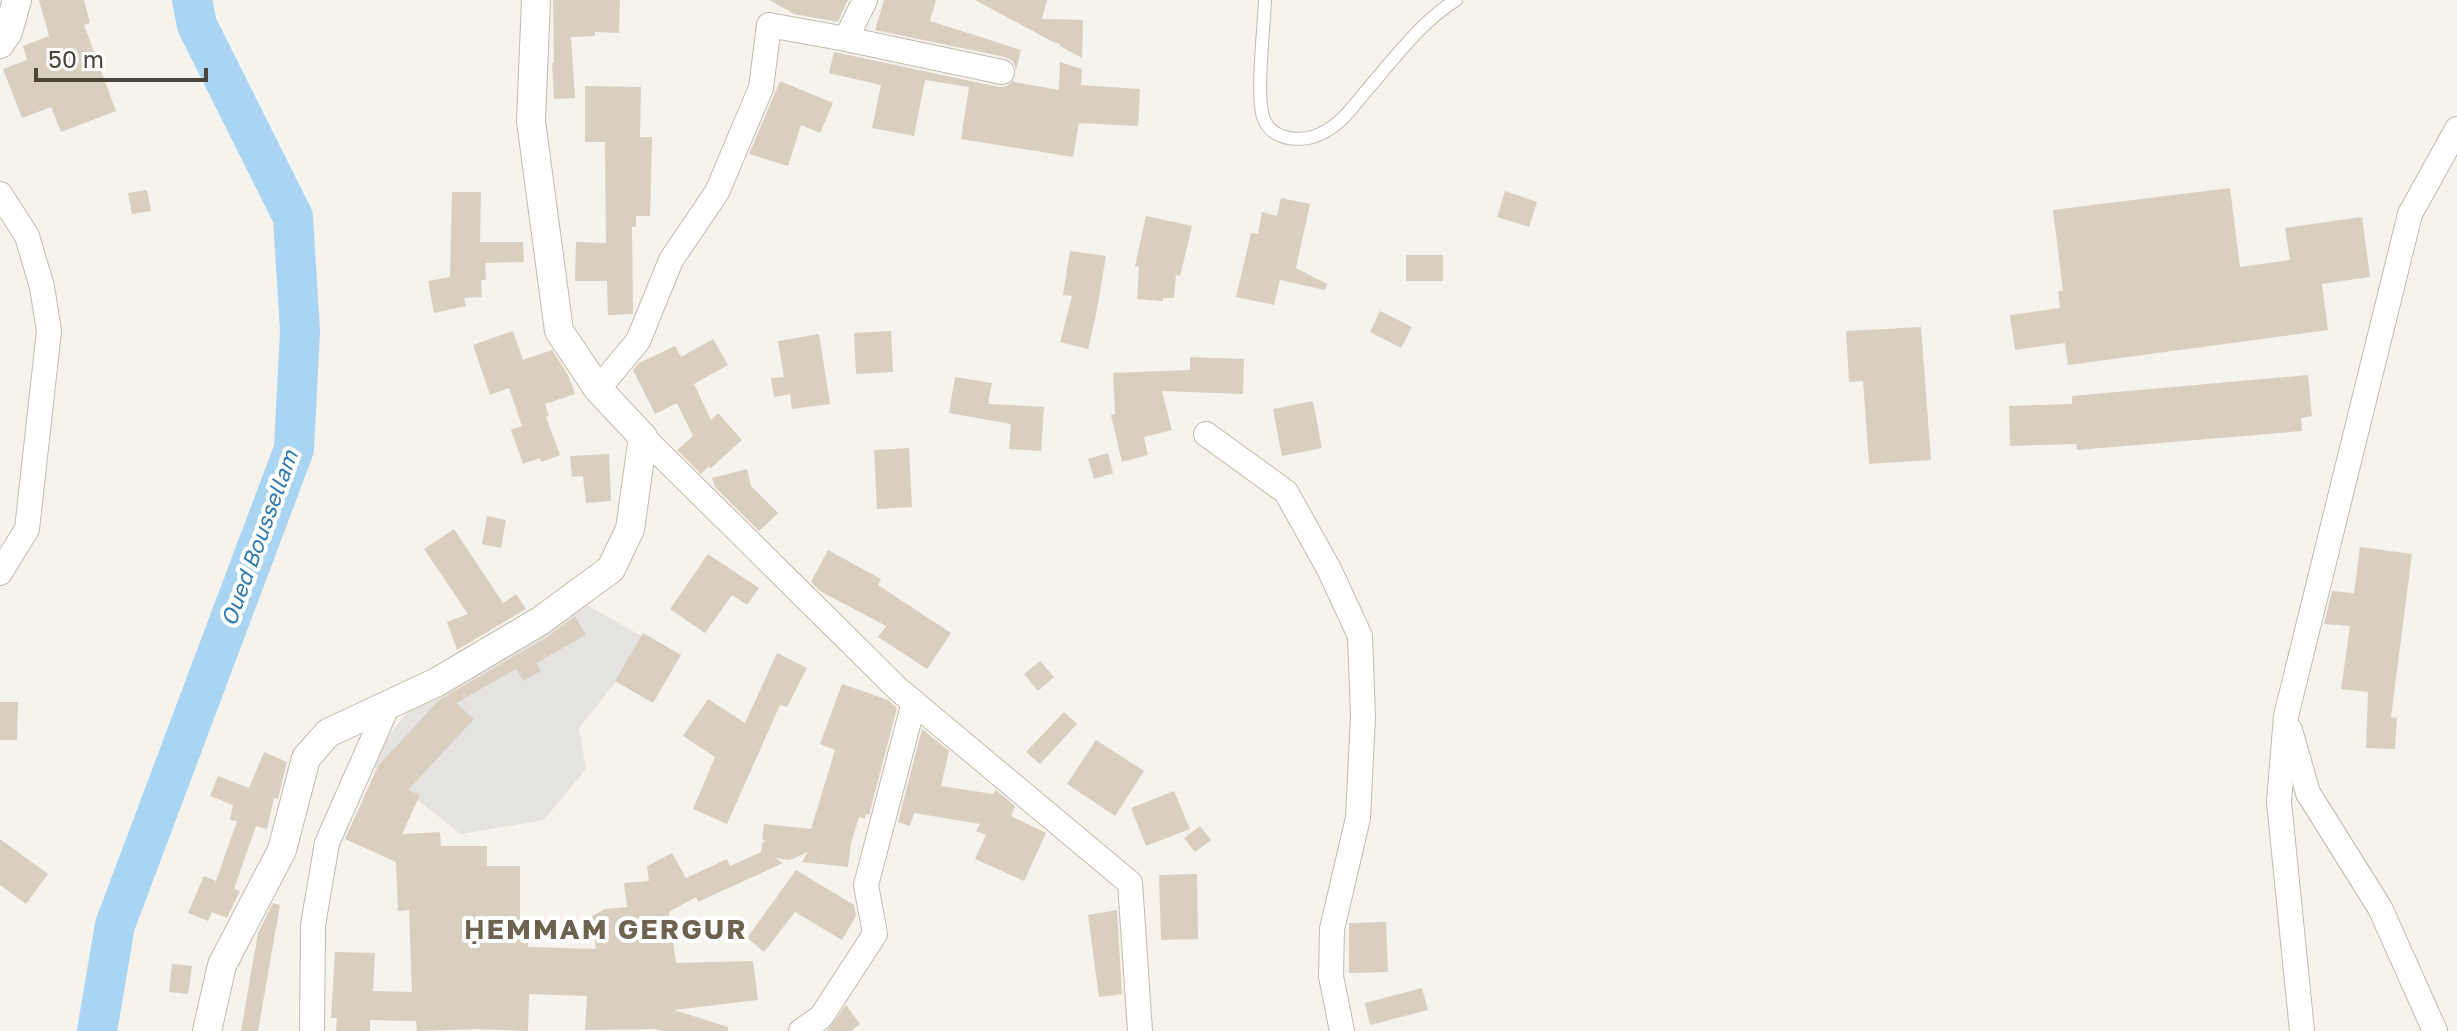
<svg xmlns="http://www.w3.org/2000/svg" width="2457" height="1031" viewBox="0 0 2457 1031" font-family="'Golos Text',sans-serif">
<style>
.parking{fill:#e5e3e0}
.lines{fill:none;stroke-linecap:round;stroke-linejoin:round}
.river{stroke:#a9d4f2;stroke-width:40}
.building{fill:#d8cfc1}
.service-casing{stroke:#c2bbae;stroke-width:14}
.minor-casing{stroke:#c2bbae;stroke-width:26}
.tertiary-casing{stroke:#c2bbae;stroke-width:30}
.service{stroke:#fff;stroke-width:12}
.minor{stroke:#fff;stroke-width:24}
.tertiary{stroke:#fff;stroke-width:28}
.labels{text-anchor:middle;stroke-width:8;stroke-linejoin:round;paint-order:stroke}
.water-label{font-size:22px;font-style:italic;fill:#2e7ab2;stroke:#fff}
.district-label{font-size:28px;font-weight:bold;letter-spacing:2px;fill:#6e6250;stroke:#fff}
</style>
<rect width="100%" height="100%" fill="#f6f3ec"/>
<!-- parking -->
<polygon class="parking" points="583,603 649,640 579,728 586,769 544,820 461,834 367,761 417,701"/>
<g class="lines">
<!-- river -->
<polyline class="river" points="97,1031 115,925 294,449 300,331 293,217 197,25 192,0"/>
</g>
<!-- building -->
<g class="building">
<polygon points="39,0 84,0 90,23 84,25 116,111 61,132 51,107 22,118 3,69 27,60 23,46 49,36"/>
<polygon points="553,0 620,0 619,33 595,32 595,36 571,37 575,98 554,99 552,63 554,63"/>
<polygon points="769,0 848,0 838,22 794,14"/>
<polygon points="884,0 936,0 930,21 1021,50 1016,70 1013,61 1005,57 875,30"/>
<polygon points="975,0 1047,0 1042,19 1083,20 1082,58 1060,46 1060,44 1053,42"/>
<polygon points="834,52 999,87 1007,86 1014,80 1014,82 1059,90 1060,62 1082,69 1081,85 1140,89 1138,126 1079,123 1073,157 961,139 969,87 925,80 914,136 872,128 881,85 829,73"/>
<polygon points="780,81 833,103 820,133 801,125 788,166 749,154"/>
<polygon points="585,86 641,87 640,137 652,137 650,216 636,216 636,227 632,227 633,314 608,315 607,281 575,281 576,242 606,243 605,142 585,142"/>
<polygon points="2230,188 2240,267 2290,260 2285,228 2362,217 2370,277 2322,284 2328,330 2068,365 2065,343 2015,350 2010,315 2060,308 2058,291 2063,291 2053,210"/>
<polygon points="147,190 151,211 132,214 128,193"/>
<polygon points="1505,191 1537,202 1529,227 1497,217"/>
<polygon points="452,192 481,192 480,242 523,242 524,262 485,263 486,280 481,280 482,297 464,298 466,306 434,313 428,281 450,277"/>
<polygon points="1281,198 1310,204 1296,268 1327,284 1325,290 1280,280 1274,305 1236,297 1251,233 1258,234 1262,212 1277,216"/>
<polygon points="1146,216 1192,226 1180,276 1176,275 1174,298 1163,298 1163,301 1137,299 1139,267 1135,266"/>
<polygon points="1070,251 1106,256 1096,315 1088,349 1060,342 1072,296 1063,295"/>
<rect x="1406" y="255" width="37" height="26"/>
<polygon points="1380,311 1412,327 1401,348 1370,332"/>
<polygon points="1921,327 1931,460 1869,464 1863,381 1849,382 1846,331"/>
<polygon points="513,331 523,360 552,350 568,375 575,394 545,404 549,416 546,417 560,455 541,462 540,458 523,464 511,430 522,426 509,388 490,395 473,345"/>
<polygon points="891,331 893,372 856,374 854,333"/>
<polygon points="819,334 830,404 792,409 790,394 774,397 771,378 784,377 778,341"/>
<polygon points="713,339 728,365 694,384 711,420 718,413 742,440 710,469 709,466 701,474 677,450 693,436 677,403 655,414 633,370 639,363 675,346 681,357"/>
<polygon points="1190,357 1244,359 1243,394 1162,391 1172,430 1144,437 1148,455 1122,462 1111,415 1115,414 1113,373 1190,370"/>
<polygon points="2308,375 2312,416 2301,418 2302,431 2077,450 2076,444 2010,446 2009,406 2072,404 2072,396"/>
<polygon points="955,377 992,383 988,404 1044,407 1041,451 1009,449 1011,424 949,413"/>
<polygon points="1313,401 1322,448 1282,456 1273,409"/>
<polygon points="909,448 912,507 877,509 874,450"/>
<polygon points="1108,453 1113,473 1094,479 1088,459"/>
<polygon points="609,454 611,501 586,503 583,476 572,477 570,456"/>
<polygon points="747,469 751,486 778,513 759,531 715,487 712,478"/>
<polygon points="487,516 506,520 501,548 482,544"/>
<polygon points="454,529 503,603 516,594 526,609 457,650 447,622 468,614 424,549"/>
<polygon points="2360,547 2412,554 2391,717 2397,718 2395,749 2366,748 2368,692 2341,689 2350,626 2324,624 2332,591 2354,593"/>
<polygon points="828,550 881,579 878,585 951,633 927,669 878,637 886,626 820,591 811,582"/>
<polygon points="708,554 759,588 747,605 732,595 705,633 670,609"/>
<polygon points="575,616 586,635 536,663 541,671 523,681 516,669 456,703 474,719 408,790 420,795 402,834 440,832 441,846 487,846 487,866 520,866 520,928 528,929 528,947 596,949 592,916 605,909 627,907 624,883 649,881 647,866 672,853 686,878 727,859 730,866 761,852 762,843 766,841 762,839 764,824 811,829 835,750 820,744 842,684 888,700 897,708 869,815 866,814 865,819 859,817 851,843 848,867 802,862 808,852 790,860 775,858 783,863 698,902 696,897 669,912 676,963 753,961 758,1000 674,1010 728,1027 728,1031 664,1031 655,1029 585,1030 587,996 529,994 528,1031 476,1029 417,1031 416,1021 370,1020 370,1031 336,1031 337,1018 331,1018 335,952 375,953 373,991 412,992 409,910 398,911 396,862 345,839 378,766 439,700 549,636"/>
<polygon points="643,633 681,655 653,703 615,681"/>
<polygon points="777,653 807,668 787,707 780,705 727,824 693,809 715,757 683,736 708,699 745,723"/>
<polygon points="1040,661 1054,677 1038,691 1024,674"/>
<polygon points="0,702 18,702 17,740 0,740"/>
<polygon points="1064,712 1077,724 1040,764 1026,752"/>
<polygon points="922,729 949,751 941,786 993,794 996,790 1015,806 1011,816 1046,833 1024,881 975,859 986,835 976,831 980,824 914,813 910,826 898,822"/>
<polygon points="1096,740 1144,771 1115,816 1067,784"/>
<polygon points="264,752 287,762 278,799 274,798 267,829 256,826 234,889 240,891 227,918 212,912 208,921 188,913 204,876 216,881 237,821 230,820 233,805 210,796 218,776 249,788"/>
<polygon points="1174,791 1190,829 1146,846 1131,808"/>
<polygon points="1200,826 1211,840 1195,852 1184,838"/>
<polygon points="0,839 48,874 26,904 0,885"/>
<polygon points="796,870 854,905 856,916 842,940 795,912 764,952 747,938"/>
<polygon points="1197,874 1198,939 1161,940 1159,875"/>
<polygon points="273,903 280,905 258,1031 241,1031 258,933"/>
<polygon points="1117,910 1122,994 1099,997 1088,915"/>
<polygon points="1386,922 1388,972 1349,973 1349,923"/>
<polygon points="172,964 192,966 188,994 169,992"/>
<polygon points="1422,988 1428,1010 1370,1025 1365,1003"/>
<polygon points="846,1005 860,1024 851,1031 827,1031"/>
</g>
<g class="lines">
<defs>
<path id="service" d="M 1265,0 C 1264,27 1256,95 1263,117 C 1272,143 1306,143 1326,131 C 1341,123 1351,109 1361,97 C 1390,64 1419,23 1456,0"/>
<g id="minor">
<polyline points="846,39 1002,72"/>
<polyline points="0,194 27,236 42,287 49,331 27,529 0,573"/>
<polyline points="598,389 638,341 671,260 717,192 761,88 769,25 846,39 865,0"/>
<polyline points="1206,434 1286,492 1329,569 1360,636 1363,716 1358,818 1332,929 1331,976 1342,1031"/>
<polyline points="643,437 899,690 1130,883 1140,1031"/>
<polyline points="2290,730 2308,793 2380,908 2435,1031"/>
<polyline points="312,1031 313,925 327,843 388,705"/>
<polyline points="801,1031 821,1017 875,934 866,885 914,702"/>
<polyline points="2302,1031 2279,802 2286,716 2410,214 2457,129"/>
</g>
<g id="tertiary">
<polyline points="0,44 8,32 17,0"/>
<polyline points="207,1031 222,965 282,850 306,758 328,733 437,682 540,621 611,569 630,529 643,437 598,389 559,331 531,121 536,0"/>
</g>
</defs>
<!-- service casing -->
<use href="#service" class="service-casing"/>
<!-- minor casing -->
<use href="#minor" class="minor-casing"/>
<!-- tertiary casing -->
<use href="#tertiary" class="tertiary-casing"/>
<!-- service -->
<use href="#service" class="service"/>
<!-- minor -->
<use href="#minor" class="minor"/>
<!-- tertiary -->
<use href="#tertiary" class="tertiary"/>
</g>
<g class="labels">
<!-- water labels -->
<g class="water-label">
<text transform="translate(259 538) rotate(-70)" y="8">Oued Boussellam</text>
</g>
<!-- district labels -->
<g class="district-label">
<text x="606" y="939">ḤEMMAM GERGUR</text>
</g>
</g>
<!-- scale -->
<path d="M36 68v12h170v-12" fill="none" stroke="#4b4439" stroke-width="4"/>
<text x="48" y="68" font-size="24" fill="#4b4439" stroke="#ffffff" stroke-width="6" paint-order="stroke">50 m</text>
</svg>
